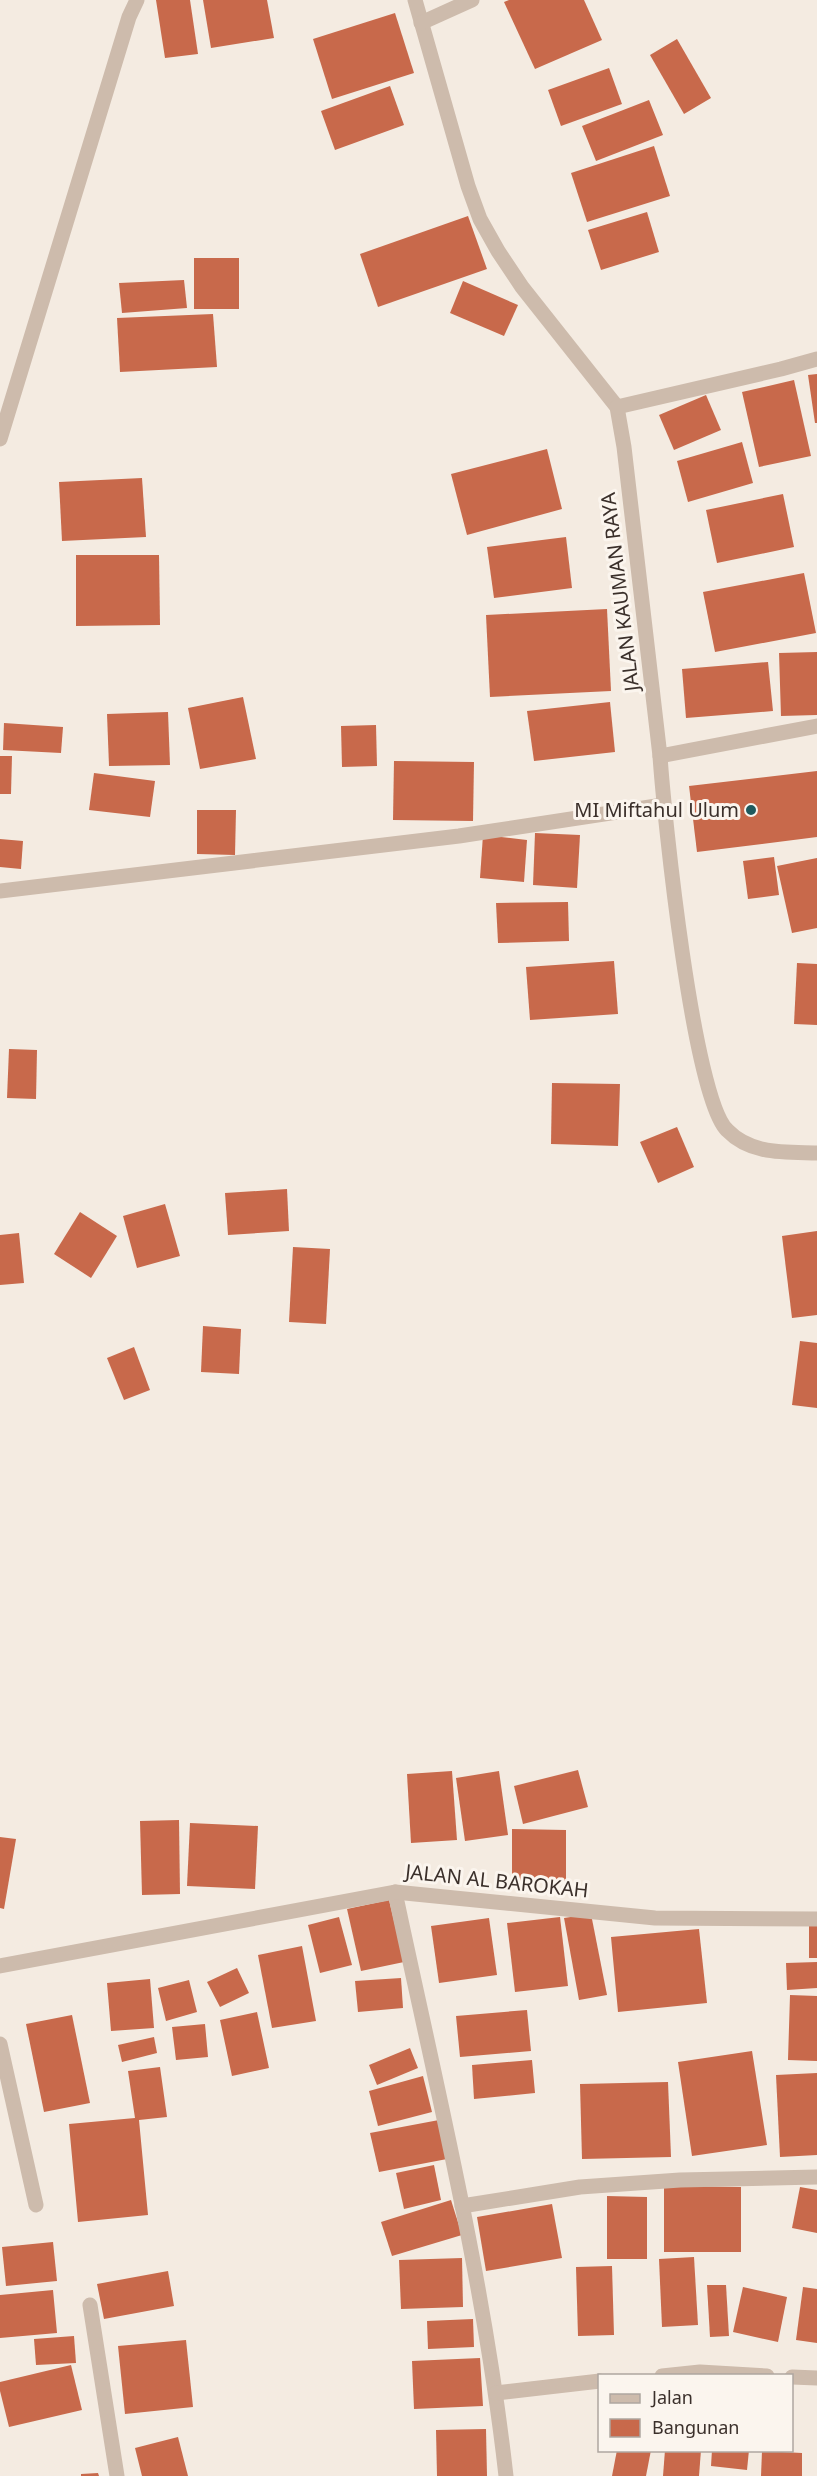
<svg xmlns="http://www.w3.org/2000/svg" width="817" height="2476" viewBox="0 0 817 2476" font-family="'Noto Sans',sans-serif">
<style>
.building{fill:#c8694b}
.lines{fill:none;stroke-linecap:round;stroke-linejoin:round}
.minor{stroke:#cdbbac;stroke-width:15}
.poi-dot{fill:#1f5a5e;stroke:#fbf5ee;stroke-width:2}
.labels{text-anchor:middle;stroke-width:6;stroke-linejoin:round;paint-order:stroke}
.street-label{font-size:20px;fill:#3b302b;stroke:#fbf5ee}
.poi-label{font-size:20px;fill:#3b302b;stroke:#fbf5ee;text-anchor:end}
</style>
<rect width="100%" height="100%" fill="#f4ebe1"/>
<!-- building -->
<g class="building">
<polygon points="156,0 190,0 198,54 165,58"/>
<polygon points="203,0 267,0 274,38 211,48"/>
<polygon points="509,0 584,0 602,40 535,69 504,2"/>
<polygon points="395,13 414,73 332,99 313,39"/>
<polygon points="677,39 711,98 684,114 650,55"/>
<polygon points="609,68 622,104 561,126 548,90"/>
<polygon points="390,86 404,125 335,150 321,111"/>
<polygon points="649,100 663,135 596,161 582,126"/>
<polygon points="654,146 670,196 587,222 571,173"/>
<polygon points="647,212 659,252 601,270 588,230"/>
<polygon points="468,216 487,269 378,307 360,254"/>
<rect x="194" y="258" width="45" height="51"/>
<polygon points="184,280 187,308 122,313 119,283"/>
<polygon points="463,281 518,305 504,336 450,313"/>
<polygon points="213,314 217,367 120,372 117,318"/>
<polygon points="817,374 817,423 815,423 808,375"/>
<polygon points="794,380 811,456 759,467 742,392"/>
<polygon points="706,395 721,430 674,450 659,415"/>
<polygon points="742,442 753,483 688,502 677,461"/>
<polygon points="547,449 562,509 467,535 451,474"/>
<polygon points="142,478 146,537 62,541 59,482"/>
<polygon points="783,494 794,547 717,563 706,510"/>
<polygon points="566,537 572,588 494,598 487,547"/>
<polygon points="76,555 159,555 160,625 76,626"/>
<polygon points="804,573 816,633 715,652 703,592"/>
<polygon points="607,609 611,691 490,697 486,615"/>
<polygon points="817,652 817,715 781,716 779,653"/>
<polygon points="768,662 773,711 686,718 682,669"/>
<polygon points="243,697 256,759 200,769 188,708"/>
<polygon points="610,702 615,752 534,761 527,711"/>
<polygon points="168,712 170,765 109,766 107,714"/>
<polygon points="4,723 63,727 61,753 3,750"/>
<polygon points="376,725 377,766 342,767 341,726"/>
<polygon points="0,756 12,756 11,794 0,794"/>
<polygon points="394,761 474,762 473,821 393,820"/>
<polygon points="817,771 817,837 697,852 689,786"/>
<polygon points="94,773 155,781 150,817 89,810"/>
<polygon points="197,810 236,810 235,855 197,854"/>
<polygon points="535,833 580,835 577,888 533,885"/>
<polygon points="483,835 527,840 524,882 480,878"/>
<polygon points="0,839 23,841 21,869 0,867"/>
<polygon points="774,857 779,895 748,899 743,861"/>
<polygon points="817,858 817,928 792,933 777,866"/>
<polygon points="568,902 569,941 498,943 496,903"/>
<polygon points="614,961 618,1014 530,1020 526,967"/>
<polygon points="797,963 817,964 817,1025 794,1024"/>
<polygon points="9,1049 37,1050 36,1099 7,1098"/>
<polygon points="552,1083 620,1084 618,1146 551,1144"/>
<polygon points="677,1127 694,1167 658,1183 640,1142"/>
<polygon points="287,1189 289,1231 228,1235 225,1193"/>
<polygon points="165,1204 180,1256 137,1268 123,1216"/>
<polygon points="80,1212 117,1236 91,1278 54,1254"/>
<polygon points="817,1231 817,1315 792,1318 782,1236"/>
<polygon points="19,1233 24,1283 0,1285 0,1235"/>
<polygon points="293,1247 330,1249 326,1324 289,1322"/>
<polygon points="203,1326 241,1329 239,1374 201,1372"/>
<polygon points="800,1341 817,1343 817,1408 792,1405"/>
<polygon points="134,1347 150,1390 124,1400 107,1358"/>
<polygon points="578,1770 588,1807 523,1824 514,1786"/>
<polygon points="452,1771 457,1840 411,1843 407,1774"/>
<polygon points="499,1771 508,1835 465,1841 456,1778"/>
<polygon points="179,1820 180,1894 142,1895 140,1821"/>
<polygon points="190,1823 258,1826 255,1889 187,1886"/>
<polygon points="512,1829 566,1830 566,1882 512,1881"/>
<polygon points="0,1837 16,1839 4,1909 0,1908"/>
<polygon points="389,1900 404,1962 361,1971 347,1909"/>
<polygon points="591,1914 607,1995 579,2000 564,1918"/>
<polygon points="339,1917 352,1965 320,1973 308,1925"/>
<polygon points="560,1917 568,1986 515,1992 507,1923"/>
<polygon points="489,1918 497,1975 439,1983 431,1926"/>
<rect x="809" y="1923" width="8" height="35"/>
<polygon points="699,1929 707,2003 618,2012 611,1937"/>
<polygon points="302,1946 316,2021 272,2028 258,1955"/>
<polygon points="817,1962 817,1988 787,1990 786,1963"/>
<polygon points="237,1968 249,1993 220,2007 207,1982"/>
<polygon points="401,1978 403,2008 358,2012 355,1981"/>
<polygon points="150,1979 154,2028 111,2031 107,1983"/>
<polygon points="189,1980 197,2012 166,2021 158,1988"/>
<polygon points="790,1995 817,1996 817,2061 788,2060"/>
<polygon points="527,2010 531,2051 460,2057 456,2016"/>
<polygon points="257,2012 269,2068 232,2076 220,2020"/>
<polygon points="72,2015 90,2103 44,2112 26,2024"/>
<polygon points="205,2024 208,2057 176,2060 172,2027"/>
<polygon points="154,2037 157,2053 122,2062 118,2045"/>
<polygon points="410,2048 418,2068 377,2085 369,2065"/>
<polygon points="752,2051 767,2145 692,2156 678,2062"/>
<polygon points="532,2060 535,2093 474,2099 472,2065"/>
<polygon points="160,2067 167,2117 139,2120 148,2215 78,2222 69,2124 135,2118 128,2071"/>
<polygon points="817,2073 817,2155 780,2157 776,2075"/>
<polygon points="423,2076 432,2112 378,2126 369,2091"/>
<polygon points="668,2082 671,2157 582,2159 580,2084"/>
<polygon points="439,2120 447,2159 379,2172 370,2133"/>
<polygon points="434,2165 441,2200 404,2209 396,2173"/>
<polygon points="664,2186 741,2187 741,2252 664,2252"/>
<polygon points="800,2187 817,2190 817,2233 792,2228"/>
<polygon points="607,2196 647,2197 647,2259 607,2259"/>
<polygon points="451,2200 462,2235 392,2256 381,2222"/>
<polygon points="552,2204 562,2258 486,2271 477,2217"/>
<polygon points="53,2242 57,2281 6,2286 2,2247"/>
<polygon points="694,2257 698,2325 662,2327 659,2259"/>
<polygon points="462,2258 463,2307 401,2309 399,2260"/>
<polygon points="612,2266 614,2335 578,2336 576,2267"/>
<polygon points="168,2271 174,2306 104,2319 97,2284"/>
<polygon points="707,2285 726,2285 729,2336 710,2337"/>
<polygon points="743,2287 787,2297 778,2342 733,2332"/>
<polygon points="803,2287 817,2289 817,2343 796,2340"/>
<polygon points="53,2290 57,2333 0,2338 0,2295"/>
<polygon points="473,2319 474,2347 428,2349 427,2321"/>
<polygon points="74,2336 76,2363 36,2365 34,2339"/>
<polygon points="186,2340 193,2407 125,2414 118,2346"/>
<polygon points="480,2358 483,2406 414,2409 412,2361"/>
<polygon points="71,2365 82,2410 9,2427 0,2391 0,2382"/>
<polygon points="486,2429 487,2476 437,2476 436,2430"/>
<polygon points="178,2437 188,2476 142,2476 135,2448"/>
<polygon points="617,2450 651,2450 646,2476 612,2476"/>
<polygon points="665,2450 701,2450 699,2476 663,2476"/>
<polygon points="712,2450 749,2450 747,2470 711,2466"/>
<polygon points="762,2451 802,2453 802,2476 761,2476"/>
<polygon points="98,2473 99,2476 81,2476 81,2474"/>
</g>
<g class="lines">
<!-- minor -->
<g class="minor">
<path d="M 415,0 L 468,186 L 480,219 L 498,251 L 522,287 L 617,407 L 624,447 L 660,756 C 664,815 693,1097 727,1130 C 751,1155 785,1152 817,1153"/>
<polyline points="421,23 472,0"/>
<polyline points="617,407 781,369 817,359"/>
<polyline points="0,439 129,17 137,0"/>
<polyline points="660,756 817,726"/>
<polyline points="0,891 459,836 663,805"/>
<path d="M 395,1892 C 436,2086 484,2279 506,2476"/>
<polyline points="0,1966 395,1892 655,1918 817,1919"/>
<polyline points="0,2044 36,2205"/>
<polyline points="462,2206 580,2187 680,2180 817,2177"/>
<polyline points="90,2305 117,2476"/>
<polyline points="662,2376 700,2372 767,2376"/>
<polyline points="792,2377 817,2378"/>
<polyline points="496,2393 600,2381"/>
</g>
</g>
<!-- markers -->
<circle class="poi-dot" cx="751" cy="810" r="6"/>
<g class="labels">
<!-- street labels -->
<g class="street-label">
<text transform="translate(620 592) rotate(-97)" y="7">JALAN KAUMAN RAYA</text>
<text transform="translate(497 1881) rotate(6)" y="7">JALAN AL BAROKAH</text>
</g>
<!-- poi labels -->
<g class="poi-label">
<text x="739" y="817">MI Miftahul Ulum</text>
</g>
</g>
<!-- legend -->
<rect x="598" y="2374" width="195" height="78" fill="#fbf5ee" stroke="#aea6a0" stroke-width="1.5"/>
<rect x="610" y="2394" width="30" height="9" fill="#cdbbac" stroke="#aea6a0" stroke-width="1.5"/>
<text x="652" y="2404" font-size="18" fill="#3b302b">Jalan</text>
<rect x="610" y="2419" width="30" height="18" fill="#c8694b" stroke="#aea6a0" stroke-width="1.5"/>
<text x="652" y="2434" font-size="18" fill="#3b302b">Bangunan</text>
</svg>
